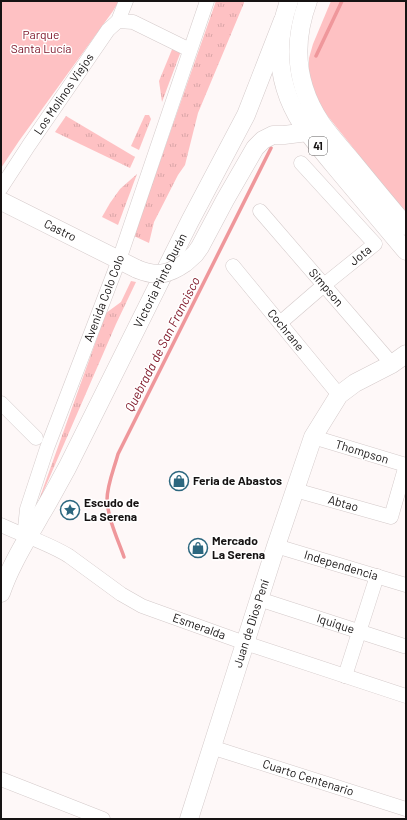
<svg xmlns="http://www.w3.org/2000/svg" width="407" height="820" viewBox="0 0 407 820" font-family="Barlow,sans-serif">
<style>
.grass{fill:url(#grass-tufts)}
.park{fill:#fec1c3}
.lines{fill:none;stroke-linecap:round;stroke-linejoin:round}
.stream{stroke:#ef979b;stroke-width:3.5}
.minor-casing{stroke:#d4caca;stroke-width:15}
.major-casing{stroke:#d4caca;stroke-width:19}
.minor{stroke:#fff;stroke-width:14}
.major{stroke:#fff;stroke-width:18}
.major-bridge-casing{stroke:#d4caca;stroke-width:19;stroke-linecap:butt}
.major-bridge{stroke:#fff;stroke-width:18}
.labels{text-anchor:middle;stroke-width:3;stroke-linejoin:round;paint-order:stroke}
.shield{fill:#fff;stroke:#5c5a5a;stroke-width:1}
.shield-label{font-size:11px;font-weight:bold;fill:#161313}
.park-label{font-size:12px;fill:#791125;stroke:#fff}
.street-label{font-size:12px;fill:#161313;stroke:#fff}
.poi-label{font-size:12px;font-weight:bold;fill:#161313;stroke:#fff;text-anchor:start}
.water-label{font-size:13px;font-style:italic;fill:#831d2d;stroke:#fff}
</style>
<defs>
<pattern id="grass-tufts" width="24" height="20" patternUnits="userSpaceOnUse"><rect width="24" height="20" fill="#fec1c3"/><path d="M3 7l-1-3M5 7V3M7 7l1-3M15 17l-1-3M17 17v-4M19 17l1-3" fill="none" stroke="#d9a5a7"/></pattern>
</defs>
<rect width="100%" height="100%" fill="#fef8f8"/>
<!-- grass -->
<g class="grass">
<polygon points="216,1 244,1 244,3 198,113 185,165 178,175 154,222 149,243 134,236"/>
<polygon points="173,47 181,51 162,102 159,81"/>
<polygon points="145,115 149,115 151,119 139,150 131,146"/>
<polygon points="66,116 135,157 130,168 55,132"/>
<polygon points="137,174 118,225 102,217 110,203 120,189"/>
<polygon points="131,281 136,282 116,324 35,511 106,313 121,302"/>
</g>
<!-- park -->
<g class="park">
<polygon points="1,1 119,1 113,11 19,141 1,168"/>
<polygon points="331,1 406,1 406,214 318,104 309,76 309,58 313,44"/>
</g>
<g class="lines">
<!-- stream -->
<g class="stream">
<polyline points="316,56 342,1"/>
<path d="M 124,557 C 118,540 108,519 107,500 C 107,485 114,469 118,454 L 271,148"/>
</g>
<defs>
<g id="minor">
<polyline points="118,21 133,22 190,50"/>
<path id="s1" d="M 1,188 L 29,145 L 108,30 L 118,21 L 126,1"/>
<path id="s2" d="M 260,211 L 392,364"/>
<path id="s3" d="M 233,266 L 339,395"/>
<path id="s4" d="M 280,323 L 324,285 L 375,244 L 301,163"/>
<polyline points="1,403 36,438"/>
<path id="s5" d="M 295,490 L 391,517 L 406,465 L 313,437"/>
<path id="s6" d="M 1,525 C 24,536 48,543 69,556 L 121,594 L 142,606 L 153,610 L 245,643 L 406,696"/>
<path id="s7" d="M 28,537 L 25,528 L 27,509 L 47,448 L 119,260 L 207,1"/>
<path id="s8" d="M 276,546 L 406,585"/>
<path id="s9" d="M 268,602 L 404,646"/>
<polyline points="345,676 377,576"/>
<path id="s10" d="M 211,747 L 406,809"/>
<polyline points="1,779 103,819"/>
</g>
<g id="major">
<path d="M 289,1 C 274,44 277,85 302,124 C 314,142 329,159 343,176 C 364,201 385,226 406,251"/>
<path d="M 308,1 C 292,44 295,84 321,123 C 330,136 341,148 352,161 C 370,183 388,205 406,226"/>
<path id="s11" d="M 1,201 L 137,269"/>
<polyline points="185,263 195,254 200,247 225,200 255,148 263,140 273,135 284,135 308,132"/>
<path id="s12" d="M 1,593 C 10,566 26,541 40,516 C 50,500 58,484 67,468 L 190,221 L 246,115 L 283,20"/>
<path id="s13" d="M 189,819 L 276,546 L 313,437 L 339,395 L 355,383 L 392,364 L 406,354"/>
</g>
</defs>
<!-- minor casing -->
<use href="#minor" class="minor-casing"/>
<!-- major casing -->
<use href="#major" class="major-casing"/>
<!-- minor -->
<use href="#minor" class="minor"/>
<!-- major -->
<use href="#major" class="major"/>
<defs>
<path id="major-bridge" d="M 137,269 C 156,277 168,275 185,263"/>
</defs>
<!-- major-bridge casing -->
<use href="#major-bridge" class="major-bridge-casing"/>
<!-- major-bridge -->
<use href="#major-bridge" class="major-bridge"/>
</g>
<!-- icons -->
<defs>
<symbol id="shop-ring" viewBox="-11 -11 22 22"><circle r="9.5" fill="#fff" stroke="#2c677f" stroke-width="1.5"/><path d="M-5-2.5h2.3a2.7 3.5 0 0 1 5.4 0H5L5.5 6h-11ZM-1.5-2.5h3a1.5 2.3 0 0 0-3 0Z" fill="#2c677f"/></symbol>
<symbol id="sight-ring" viewBox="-11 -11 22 22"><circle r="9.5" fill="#fff" stroke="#2c677f" stroke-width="1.5"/><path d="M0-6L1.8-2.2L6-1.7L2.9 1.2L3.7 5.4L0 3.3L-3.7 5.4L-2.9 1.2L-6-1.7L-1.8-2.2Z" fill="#2c677f"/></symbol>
</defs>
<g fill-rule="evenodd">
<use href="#shop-ring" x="168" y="470" width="22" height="22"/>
<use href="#sight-ring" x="59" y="499" width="22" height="22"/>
<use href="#shop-ring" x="187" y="537" width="22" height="22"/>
</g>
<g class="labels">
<!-- shield labels -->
<rect class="shield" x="309" y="137" width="18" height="18" rx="3"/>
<g class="shield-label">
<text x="318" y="150">41</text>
</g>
<!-- park labels -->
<g class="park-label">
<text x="41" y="39">Parque<tspan x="41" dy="14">Santa Lucía</tspan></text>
</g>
<!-- street labels -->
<g class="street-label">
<text dy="4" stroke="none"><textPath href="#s1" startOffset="113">Los Molinos Viejos</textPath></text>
<text dy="4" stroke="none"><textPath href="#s11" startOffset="66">Castro</textPath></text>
<text dy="4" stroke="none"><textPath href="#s4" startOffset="105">Jota</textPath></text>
<text dy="4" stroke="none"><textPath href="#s12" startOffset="351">Victoria Pinto Durán</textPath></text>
<text dy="4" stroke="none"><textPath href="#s2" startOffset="101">Simpson</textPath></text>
<text dy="4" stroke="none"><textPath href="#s7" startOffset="253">Avenida Colo Colo</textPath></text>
<text dy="4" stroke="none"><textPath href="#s3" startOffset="83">Cochrane</textPath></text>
<text transform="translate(362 452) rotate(17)" y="4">Thompson</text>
<text dy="4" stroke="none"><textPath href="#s5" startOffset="50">Abtao</textPath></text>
<text dy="4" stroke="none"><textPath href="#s8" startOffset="68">Independencia</textPath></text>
<text dy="4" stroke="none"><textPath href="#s13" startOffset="205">Juan de Dios Pení</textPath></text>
<text dy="4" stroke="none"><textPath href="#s9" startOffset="71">Iquique</textPath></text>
<text dy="4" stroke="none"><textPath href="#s6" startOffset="224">Esmeralda</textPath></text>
<text dy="4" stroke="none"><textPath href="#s10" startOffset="102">Cuarto Centenario</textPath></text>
</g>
<!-- poi labels -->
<g class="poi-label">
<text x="193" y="485">Feria de Abastos</text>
<text x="84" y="507">Escudo de<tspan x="84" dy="14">La Serena</tspan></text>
<text x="212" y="545">Mercado<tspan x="212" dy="14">La Serena</tspan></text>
</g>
<!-- water labels -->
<g class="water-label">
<text transform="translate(162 344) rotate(-63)" y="5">Quebrada de San Francisco</text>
</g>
</g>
<!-- border -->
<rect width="407" height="820" fill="none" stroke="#161313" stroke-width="4"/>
</svg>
